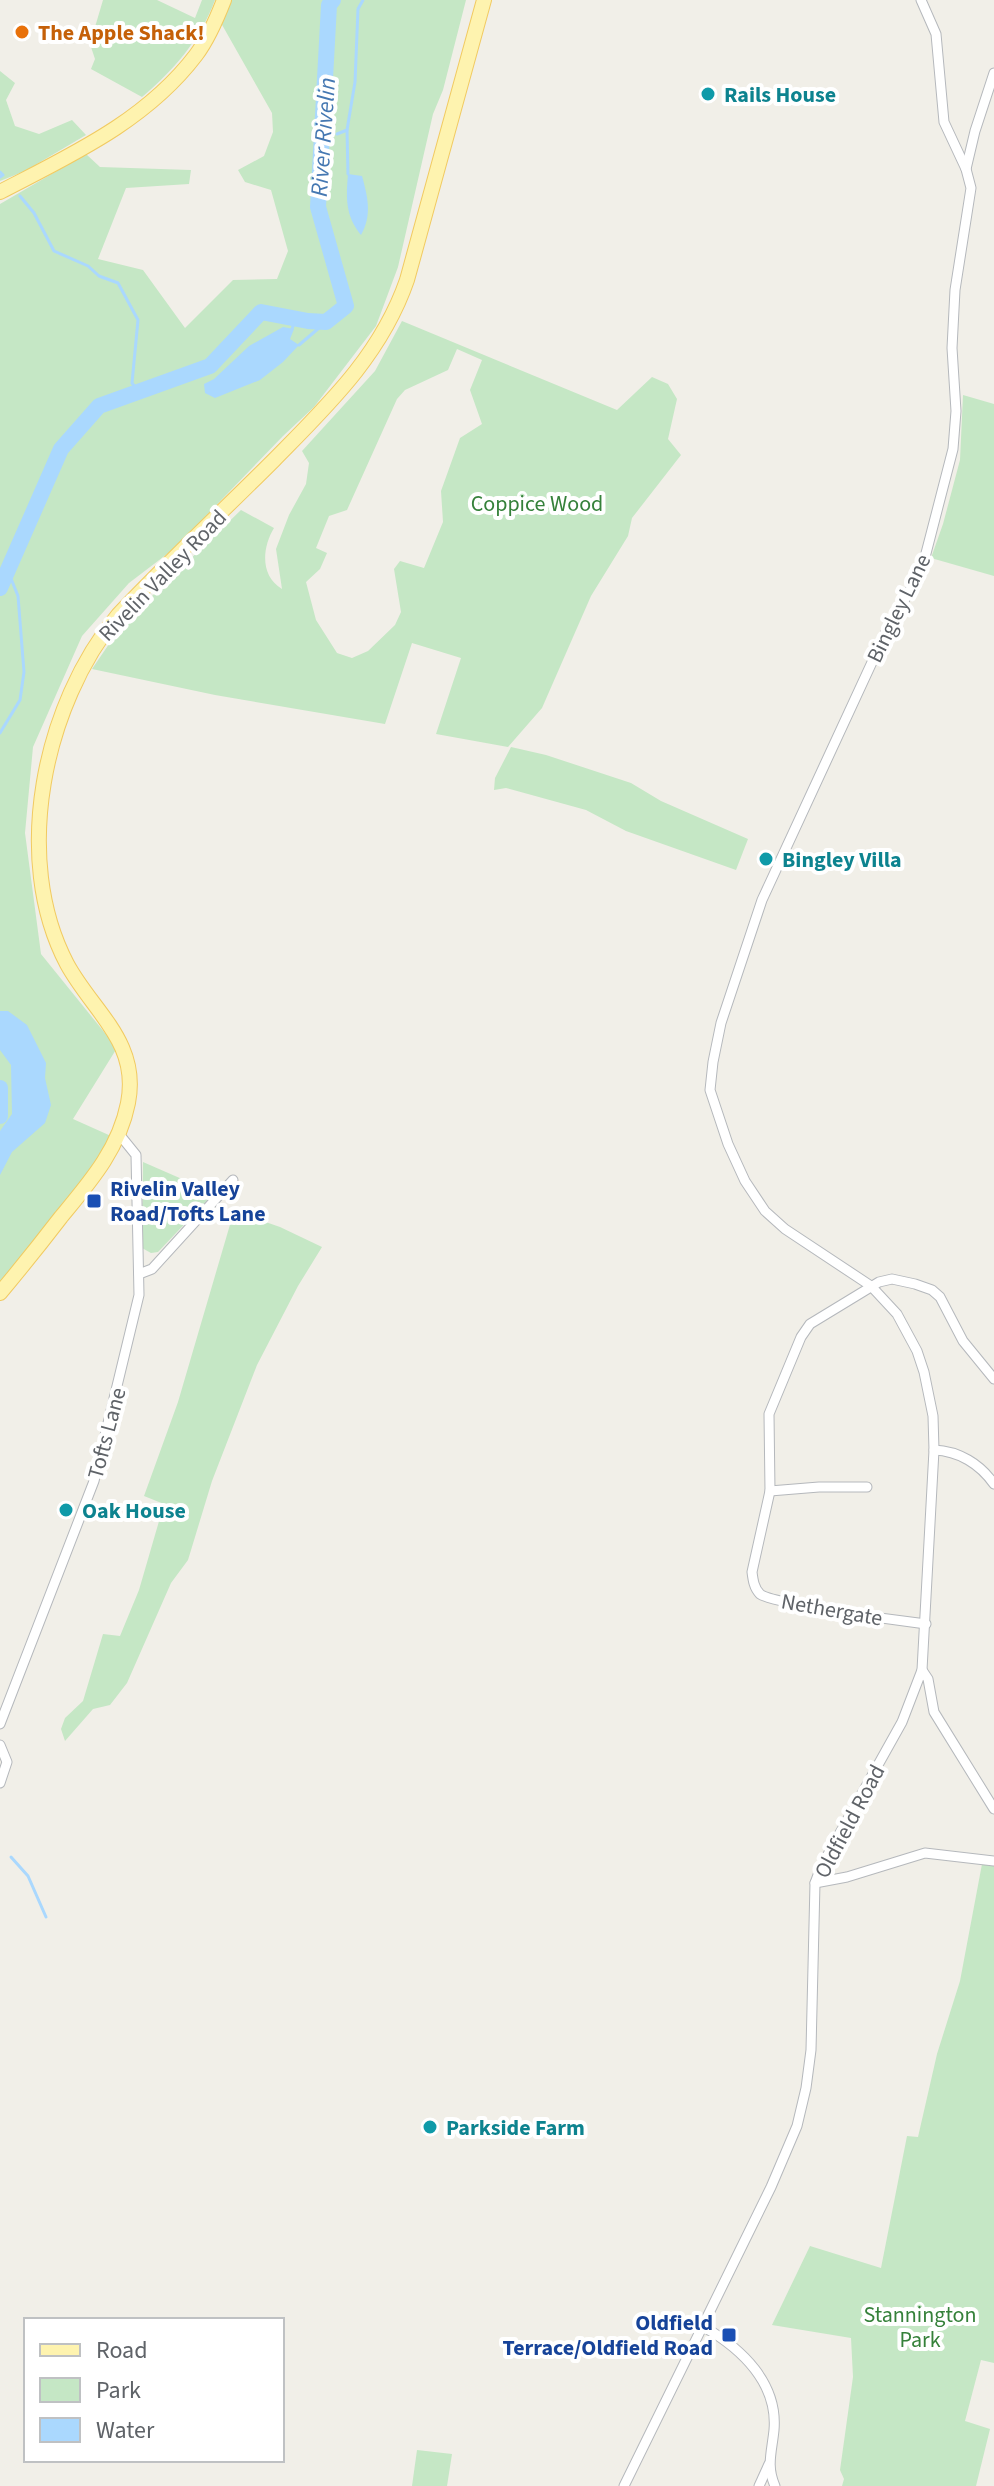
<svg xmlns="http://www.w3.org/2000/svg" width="994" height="2486" viewBox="0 0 994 2486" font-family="'Source Sans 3',sans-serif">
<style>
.green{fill:#c5e7c5;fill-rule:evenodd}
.water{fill:#aad8fe}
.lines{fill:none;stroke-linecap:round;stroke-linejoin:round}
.stream{stroke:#aad8fe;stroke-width:3}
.river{stroke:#aad8fe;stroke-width:16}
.street-casing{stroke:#b5b8bc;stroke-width:11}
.primary-casing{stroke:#f1ca61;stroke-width:16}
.street{stroke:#fff;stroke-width:9}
.primary{stroke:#fef3af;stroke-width:14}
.food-dot{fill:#e8710a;stroke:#fff;stroke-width:3}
.culture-dot{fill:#0f9aa8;stroke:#fff;stroke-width:3}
.transit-dot{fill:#1a4fb4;stroke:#fff;stroke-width:3}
.labels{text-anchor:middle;stroke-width:8;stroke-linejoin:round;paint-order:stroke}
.food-label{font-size:22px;font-weight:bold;fill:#c56008;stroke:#fff;text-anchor:start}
.culture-label{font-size:22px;font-weight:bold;fill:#0d838f;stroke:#fff;text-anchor:start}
.park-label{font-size:22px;fill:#35813a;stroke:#fff}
.street-label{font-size:22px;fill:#5f6368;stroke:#fff}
.transit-label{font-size:22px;font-weight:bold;fill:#164399;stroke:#fff;text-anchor:start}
.water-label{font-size:24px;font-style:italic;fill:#4578b2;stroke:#fff}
</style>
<rect width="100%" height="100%" fill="#f1efe8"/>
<!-- green -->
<g class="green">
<path d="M 103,0 L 157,0 L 195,18 L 202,0 L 215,0 C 200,40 174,70 142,97 L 91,69 L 95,59 L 90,44 Z"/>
<polygon points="231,0 466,0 443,90 433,114 398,267 376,326 314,407 283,436 175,548 129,583 82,636 33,747 25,833 41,954 117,1048 73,1119 111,1136 98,1162 0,1285 0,204 86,154 100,167 191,170 189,184 126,188 98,259 143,270 185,328 233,280 277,279 288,251 271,190 245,182 238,170 264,156 273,132 272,113 221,23"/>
<polygon points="0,71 15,83 6,100 15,126 39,134 72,120 86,135 25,171 0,181"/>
<path d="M 402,321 L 617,410 L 652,377 L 668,384 L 677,399 L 668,439 L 681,455 L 632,518 L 628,536 L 591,596 L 542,708 L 508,747 L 436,734 L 461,658 L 412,643 L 385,724 L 215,695 L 92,669 L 122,625 L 241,510 L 274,528 C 262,548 260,576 282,589 L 276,549 L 289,515 L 306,484 L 309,463 L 302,451 L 375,371 ZM 457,349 L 482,360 L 470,390 L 482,424 L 460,438 L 441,491 L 443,522 L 424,568 L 400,561 L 394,569 L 401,612 L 395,625 L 368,651 L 352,658 L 337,653 L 316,620 L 306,582 L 320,569 L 327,553 L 316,548 L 329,516 L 347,510 L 397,399 L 405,390 L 448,370 Z"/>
<polygon points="963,395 994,404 994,576 931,558 943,524 960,460"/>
<polygon points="511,747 546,755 631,783 661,801 748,839 736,870 626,831 586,810 506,788 494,790 495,778"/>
<polygon points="143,1162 214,1193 158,1252 151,1253 142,1248"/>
<polygon points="234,1211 280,1227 322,1247 298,1286 257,1365 212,1481 188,1560 171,1583 127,1683 110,1705 93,1709 65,1741 61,1729 65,1718 83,1701 103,1634 120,1636 139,1590 164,1504 144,1496 178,1402"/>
<polygon points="982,1864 994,1866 994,2363 981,2360 965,2421 990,2429 976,2486 842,2486 844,2479 840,2470 853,2377 851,2338 772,2325 810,2246 881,2268 907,2136 918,2137 937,2054 960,1981"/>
<polygon points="417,2450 452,2454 447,2486 412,2486"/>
</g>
<!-- water -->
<g class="water">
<path d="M 348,174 L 362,176 C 368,198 372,215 361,235 C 345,216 346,197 348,174 Z"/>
<polygon points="283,327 294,329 290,339 299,345 283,362 260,380 215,398 205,393 204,384 214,379 249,346"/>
<polygon points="0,1011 8,1011 27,1025 46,1063 45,1078 51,1105 45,1123 12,1152 0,1175 0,1131 12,1114 11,1065 0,1050"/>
</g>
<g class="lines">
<!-- stream -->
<g class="stream">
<polyline points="347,130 348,174"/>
<polyline points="337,134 347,130 355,82 358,9 363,0"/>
<polyline points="0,172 3,175 0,177"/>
<polyline points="20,196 34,213 54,251 88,266 99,276 118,283 138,320 132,383 138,391"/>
<polyline points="292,329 296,318"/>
<polyline points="299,345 326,322"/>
<polyline points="0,733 20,700 24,672 18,596 8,571"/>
<polyline points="11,1857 28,1876 46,1917"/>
</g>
<!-- river -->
<g class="river">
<polyline points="0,588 61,449 99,406 210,366 261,312 308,321 326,322 346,306 318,207 329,5 333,0"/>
<polyline points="0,1088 0,1116"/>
</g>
<defs>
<g id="street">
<polyline points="966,169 975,131 994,73"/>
<polyline points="139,1274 152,1269 233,1180"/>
<path d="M 934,1450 C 959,1451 980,1464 994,1484"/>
<polyline points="770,1491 819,1487 867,1487"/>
<path d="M 926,1624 C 902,1621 772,1604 760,1594 C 754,1588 753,1580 752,1572 L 770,1491 L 769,1414 L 801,1337 L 810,1324 L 879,1282 L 892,1279 L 915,1284 L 932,1290 L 940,1297 L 963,1341 L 994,1379"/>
<polyline points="922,1670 928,1679 934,1712 994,1809"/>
<polyline points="0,1724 94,1481 139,1295 136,1155 119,1134"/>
<polyline points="0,1745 7,1762 0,1783"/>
<polyline points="815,1883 847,1877 925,1853 994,1861"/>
<path d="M 704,2327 C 742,2349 778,2383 774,2430 C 772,2451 766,2466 775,2486"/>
<polyline points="624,2486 771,2187 797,2126 806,2088 811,2050 815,1883 821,1867 902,1722 922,1670 934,1450 933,1416 924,1372 917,1351 897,1314 871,1286 785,1229 765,1211 745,1181 728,1144 710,1090 713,1062 721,1023 762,900 886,632 909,592 924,561 953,449 956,411 952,348 955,290 971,188 966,169 944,122 936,34 921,0"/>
<polyline points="759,2486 769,2464"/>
</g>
<g id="primary">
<path d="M 0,192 C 71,155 146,121 196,55 C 208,39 217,18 224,0"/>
<path d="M 0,1293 C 21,1268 41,1243 61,1217 C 90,1182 119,1149 128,1103 C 140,1042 93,1012 67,964 C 11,858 44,704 118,615 C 168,562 222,512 274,460 C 328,405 381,355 407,280 L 484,0"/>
</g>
</defs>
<!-- street casing -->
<use href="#street" class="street-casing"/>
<!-- primary casing -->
<use href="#primary" class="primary-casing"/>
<!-- street -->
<use href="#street" class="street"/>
<!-- primary -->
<use href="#primary" class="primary"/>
</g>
<!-- markers -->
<circle class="food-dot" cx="22" cy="32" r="8"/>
<g class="culture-dot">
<circle cx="708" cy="94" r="8"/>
<circle cx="766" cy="859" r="8"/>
<circle cx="66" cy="1510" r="8"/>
<circle cx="430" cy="2127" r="8"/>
</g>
<g class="transit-dot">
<rect x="86" y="1193" width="16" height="16" rx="4"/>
<rect x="721" y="2327" width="16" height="16" rx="4"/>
</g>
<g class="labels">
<!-- food labels -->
<g class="food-label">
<text x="38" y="40">The Apple Shack!</text>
</g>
<!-- culture labels -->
<g class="culture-label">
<text x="724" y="102">Rails House</text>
<text x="782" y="867">Bingley Villa</text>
<text x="82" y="1518">Oak House</text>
<text x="446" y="2135">Parkside Farm</text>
</g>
<!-- park labels -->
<g class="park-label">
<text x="537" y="511">Coppice Wood</text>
<text x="920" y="2322">Stannington<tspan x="920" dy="25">Park</tspan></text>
</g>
<!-- street labels -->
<g class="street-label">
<text transform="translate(162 575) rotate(-46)" y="8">Rivelin Valley Road</text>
<text transform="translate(898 608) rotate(-64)" y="8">Bingley Lane</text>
<text transform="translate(106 1433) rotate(-75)" y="8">Tofts Lane</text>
<text transform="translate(832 1609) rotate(10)" y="8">Nethergate</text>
<text transform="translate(849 1821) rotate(-62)" y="8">Oldfield Road</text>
</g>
<!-- transit labels -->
<g class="transit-label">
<text x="110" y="1196">Rivelin Valley<tspan x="110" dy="25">Road/Tofts Lane</tspan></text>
<text x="713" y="2330" text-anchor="end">Oldfield<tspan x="713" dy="25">Terrace/Oldfield Road</tspan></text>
</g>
<!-- water labels -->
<g class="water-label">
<text transform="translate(323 137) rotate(-86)" y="8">River Rivelin</text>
</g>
</g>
<!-- legend -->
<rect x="24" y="2318" width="260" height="144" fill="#ffffff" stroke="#bfc1c3" stroke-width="2"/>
<rect x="40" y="2344" width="40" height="12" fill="#fef3af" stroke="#bfc1c3" stroke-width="2"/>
<text x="96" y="2358" font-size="24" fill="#5f6368">Road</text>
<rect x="40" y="2378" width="40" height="24" fill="#c5e7c5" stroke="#bfc1c3" stroke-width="2"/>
<text x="96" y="2398" font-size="24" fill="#5f6368">Park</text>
<rect x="40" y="2418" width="40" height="24" fill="#aad8fe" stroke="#bfc1c3" stroke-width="2"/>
<text x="96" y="2438" font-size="24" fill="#5f6368">Water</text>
</svg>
